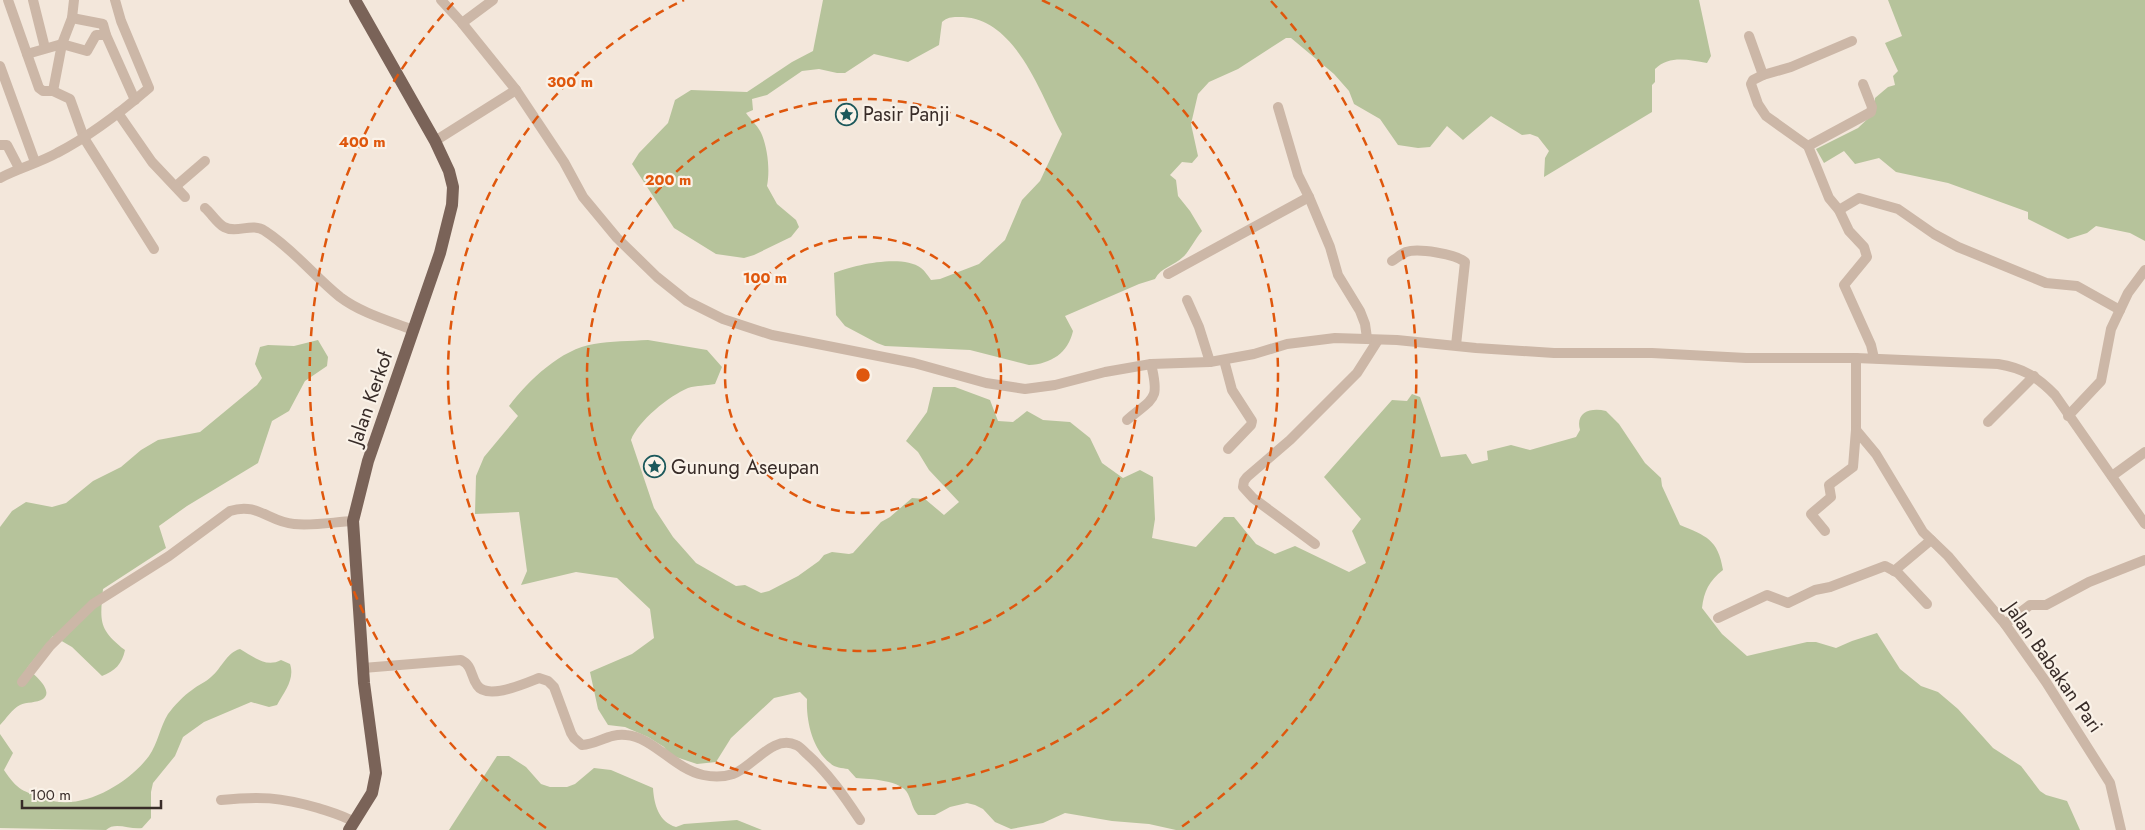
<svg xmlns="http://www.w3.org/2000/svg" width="2145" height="830" viewBox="0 0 2145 830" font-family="Jost,sans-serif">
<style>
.green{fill:#b6c39b}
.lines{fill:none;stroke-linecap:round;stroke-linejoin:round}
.minor{stroke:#ccb7a7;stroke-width:10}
.major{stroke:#7a6358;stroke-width:12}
.ring{fill:none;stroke:#df570d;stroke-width:2.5;stroke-dasharray:9 6}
.labels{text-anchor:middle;stroke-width:4.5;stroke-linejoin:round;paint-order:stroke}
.poi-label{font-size:20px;fill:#382c28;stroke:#faf2e8;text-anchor:start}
.street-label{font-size:20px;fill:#382c28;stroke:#faf2e8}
.centre{fill:#df570d;stroke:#faf2e8;stroke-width:2.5}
.ring-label{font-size:15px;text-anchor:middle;font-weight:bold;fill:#df570d;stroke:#faf2e8;stroke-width:4.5;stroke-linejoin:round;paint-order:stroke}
</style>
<rect width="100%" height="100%" fill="#f3e7db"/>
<!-- green -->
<g class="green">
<path d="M 823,0 L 1699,0 L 1711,56 L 1707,63 C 1688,60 1670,55 1655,69 L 1655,82 L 1652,85 L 1652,112 L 1544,177 L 1545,158 L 1549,151 L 1538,137 L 1530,134 L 1522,135 L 1491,116 L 1463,140 L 1447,126 L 1430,147 L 1418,148 L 1398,145 L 1380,119 L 1354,104 L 1349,91 L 1334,74 L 1291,38 L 1286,38 L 1238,69 L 1209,82 L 1198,94 L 1191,124 L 1198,156 L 1192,163 L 1182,162 L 1170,175 L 1176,180 L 1178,196 L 1190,211 L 1202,231 C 1195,239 1189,252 1183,257 C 1174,266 1161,267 1155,279 L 1139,284 L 1065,316 L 1073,331 C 1068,353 1051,364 1029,365 L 970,350 L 885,346 L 877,343 L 845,326 L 836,315 L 834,273 C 854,265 902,254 921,268 C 925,271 928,276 931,280 L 940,279 L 979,264 L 1005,240 L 1022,200 L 1040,181 L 1062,134 C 1040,94 1017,20 963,17 C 954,17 949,16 942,22 L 939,45 L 908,62 L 874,54 L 845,73 L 837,73 L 819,69 L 802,71 L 767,95 L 752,99 L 753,110 L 746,113 C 751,120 759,127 762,135 C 768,150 770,171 767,186 L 777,204 L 796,220 L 799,227 L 791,237 L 754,255 L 744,258 L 716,254 L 674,228 L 632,164 L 639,153 L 668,123 L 675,100 L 691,90 L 747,92 L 792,62 L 813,51 Z"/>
<polygon points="1888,0 2145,0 2145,241 2130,233 2096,226 2087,233 2068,239 2028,219 2028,212 1948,183 1896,172 1879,158 1855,164 1844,151 1824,163 1816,149 1858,128 1875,112 1875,98 1888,87 1895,85 1893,76 1898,71 1885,43 1902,36"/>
<path d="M 318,340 L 328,357 L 327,366 L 305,381 L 289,411 L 272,421 L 258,463 L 187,506 L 159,526 L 166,548 L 103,589 C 100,621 98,629 125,650 C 122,664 115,671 102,676 L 72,647 L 53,636 L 27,668 C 32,673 55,690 43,699 C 37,703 26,702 20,705 C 12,709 6,719 0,725 L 0,527 L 12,511 L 26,502 L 52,507 L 66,503 L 93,481 L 121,467 L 141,450 L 158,440 L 200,432 L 257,385 L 262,378 L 255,364 L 260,347 L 268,345 L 294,346 Z"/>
<path d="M 648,340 L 707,350 L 722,367 L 715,384 C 706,386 697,385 688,388 C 669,396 638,421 631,440 L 654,508 L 673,537 L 696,563 L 736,586 L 745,585 L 761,593 L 769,591 L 798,576 L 819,561 L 824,555 L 832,552 L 849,554 L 853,553 L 881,522 L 890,517 L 912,498 L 925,499 L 944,515 L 959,502 L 929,470 L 918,452 L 906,441 L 927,412 L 933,387 L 955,387 L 990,400 L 998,421 L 1013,422 L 1027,411 L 1043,420 L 1070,422 L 1090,438 L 1102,463 L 1123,478 L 1140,470 L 1153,477 L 1155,519 L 1152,538 L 1196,547 L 1224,517 L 1234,517 L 1256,544 L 1275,554 L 1295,546 L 1349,572 L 1366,563 L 1352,531 L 1361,519 L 1324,477 L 1392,400 L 1407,401 L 1412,394 L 1420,397 L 1441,457 L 1466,454 L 1472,464 L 1488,460 L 1487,451 L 1511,445 L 1530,450 L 1576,437 L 1580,430 C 1575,412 1591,407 1606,411 L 1619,424 L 1645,463 L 1661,478 L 1662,486 L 1680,525 C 1706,536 1718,539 1723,570 C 1709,581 1704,591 1702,608 L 1722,634 L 1747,656 L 1807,642 L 1816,642 L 1836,648 L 1852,641 L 1877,633 L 1900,669 L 1921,686 L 1938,692 L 1958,709 L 1993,748 L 2021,766 L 2040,791 L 2046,795 L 2067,801 L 2080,830 L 1176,830 L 1149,824 L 1112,821 L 1065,813 L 1043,823 L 1011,829 L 995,822 L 983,809 L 975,805 L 967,803 L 950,807 L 935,815 L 918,815 C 912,808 912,802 908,794 C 902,780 870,779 856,778 L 848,769 C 842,768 835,768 830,763 C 812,749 806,720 807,699 L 800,692 L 774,698 L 731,738 L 716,762 L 697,764 L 670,755 L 664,747 L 648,737 L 625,727 L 608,725 L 598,709 L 590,672 L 632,654 L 654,638 L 650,609 L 617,578 L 576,572 L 521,585 L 527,571 L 519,512 L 475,514 L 476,476 L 484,457 L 518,416 L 509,406 C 529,380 561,349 594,344 C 611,341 630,341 648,340 Z"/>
<path d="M 240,649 C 254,657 266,668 281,660 L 290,664 C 295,679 285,691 277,705 L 269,707 L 251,702 L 204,722 L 183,737 L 175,756 L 153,783 L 151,792 L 151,818 L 142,828 C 130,830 115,821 106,830 L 0,828 L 0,734 L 13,753 L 4,770 C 18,791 23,791 46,799 C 81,812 128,784 149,756 C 158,743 160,727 168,714 C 174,706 184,695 192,690 C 198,685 206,682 211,677 C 222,668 226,653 240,649 Z"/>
<path d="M 497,756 L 509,756 L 526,767 L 541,784 L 550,787 L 567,787 L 575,784 L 594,768 L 611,770 L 653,788 C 654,805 659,822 676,827 L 684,824 L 737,820 L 762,830 L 449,830 Z"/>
</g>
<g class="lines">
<!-- minor -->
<g class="minor">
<polyline points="8,0 39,88 43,91 53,91 70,99 84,138 154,249"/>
<polyline points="33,0 45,48"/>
<path d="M 441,0 L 462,23 L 516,90 L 564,162 L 583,197 L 617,238 L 657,277 L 687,301 L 723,319 L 772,335 L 914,363 L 986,383 L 1025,389 L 1055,385 L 1105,372 L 1151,364 L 1210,362 L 1254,354 L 1287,344 L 1335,338 L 1397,340 L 1476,348 L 1554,353 L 1652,353 L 1746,358 L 1856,358 L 1998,364 C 2023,368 2038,377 2055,395 L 2145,524"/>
<polyline points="72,18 103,24 106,35 135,100"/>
<polyline points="462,23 493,0"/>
<polyline points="1749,36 1763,75"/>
<polyline points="1852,41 1791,67 1763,75 1753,80 1751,84 1758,104 1766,116 1808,146 1829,198 1839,210 1849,231 1864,247 1867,257 1844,285 1871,345 1874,358"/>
<polyline points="27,54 62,44 87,51 96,35 106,35"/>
<polyline points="0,66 35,162"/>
<polyline points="53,91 62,44 72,18 74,0"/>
<polyline points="1278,107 1298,175 1309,197 1330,247 1338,275 1360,311 1365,324 1367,338"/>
<polyline points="118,113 152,162 185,197"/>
<polyline points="435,141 516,90"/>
<polyline points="0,145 7,145 19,168"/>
<polyline points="1808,146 1871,112 1872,107 1863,84"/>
<path d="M 0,178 C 19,168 39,163 57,153 C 90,136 121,112 149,88 L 121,21 L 115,0"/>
<polyline points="176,186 205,161"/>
<path d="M 205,208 C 211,213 217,223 224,227 C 237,234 252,222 265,231 C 293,249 314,276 340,297 C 361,313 390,321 413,330"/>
<polyline points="1839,210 1859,198 1898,209 1934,234 1958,247 2046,283 2077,286 2120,310"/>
<path d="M 1392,261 C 1397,258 1401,254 1406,252 C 1418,248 1456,254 1465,262 L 1456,345"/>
<polyline points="1168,274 1309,197"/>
<polyline points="1187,300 1199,327 1210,362"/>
<polyline points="1856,358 1856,430 1876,454 1923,532 1948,556 2005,624 2046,682 2110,783 2121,830"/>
<polyline points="1224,360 1232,390 1252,421 1251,425 1228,449"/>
<polyline points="2068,416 2101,381 2111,329 2128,293 2145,270"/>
<path d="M 1127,420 C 1154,397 1160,401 1151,364"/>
<polyline points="1988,422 2034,376"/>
<polyline points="2112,476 2145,452"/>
<polyline points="1825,531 1811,514 1831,497 1829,485 1853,467 1856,430"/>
<polyline points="1315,544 1253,498 1243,487 1244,481 1247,477 1290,440 1357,373 1378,340"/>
<polyline points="1894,571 1931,540"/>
<polyline points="1718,618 1767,595 1788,603 1815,590 1830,587 1885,566 1898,573 1927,604"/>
<polyline points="2005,624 2030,605 2046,605 2089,582 2145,560"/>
<path d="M 363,668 L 461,660 C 473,666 470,675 477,685 C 487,701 526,683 539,678 L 548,681 L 554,687 L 571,733 L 574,738 L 582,745 C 598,744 609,733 626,735 C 653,737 673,768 703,775 C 712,777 724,777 733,774 C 753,767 773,734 796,745 C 800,746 804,752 808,755 C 829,774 844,796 860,820"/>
<path d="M 22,682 L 50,646 L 93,604 L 169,556 L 230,511 C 258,502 269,522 294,524 C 313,526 334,522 353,521"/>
<path d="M 221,800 C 259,796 280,797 318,808 C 330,812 342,815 354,822"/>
</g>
<!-- major -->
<polyline class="major" points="349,830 372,793 376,773 364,683 353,521 368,461 440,253 452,205 453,187 449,171 435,141 355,0"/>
</g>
<!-- distance rings -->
<g class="ring">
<circle cx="863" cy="375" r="138"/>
<circle cx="863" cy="375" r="276"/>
<path d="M1042 0A415 415 0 1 1 684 0"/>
<path d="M546 828A553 553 0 0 1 455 1M1271 1A553 553 0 0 1 1180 828"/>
</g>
<!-- icons -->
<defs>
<symbol id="sight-ring" viewBox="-11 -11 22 22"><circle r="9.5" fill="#faf2e8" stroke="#1b585b" stroke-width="1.5"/><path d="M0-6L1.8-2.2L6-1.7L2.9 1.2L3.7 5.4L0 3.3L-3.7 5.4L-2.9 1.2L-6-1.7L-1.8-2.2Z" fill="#1b585b"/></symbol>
</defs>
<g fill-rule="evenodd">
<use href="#sight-ring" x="834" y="102" width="25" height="25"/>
<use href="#sight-ring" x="642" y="454" width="25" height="25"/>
</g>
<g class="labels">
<!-- poi labels -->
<g class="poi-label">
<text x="863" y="121">Pasir Panji</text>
<text x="671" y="474">Gunung Aseupan</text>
</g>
<!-- street labels -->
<g class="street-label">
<text transform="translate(370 398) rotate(-71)" y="7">Jalan Kerkof</text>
<text transform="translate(2054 667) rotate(55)" y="7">Jalan Babakan Pari</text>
</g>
</g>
<circle cx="863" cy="375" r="8" class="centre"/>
<g class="ring-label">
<text x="570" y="87">300 m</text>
<text x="362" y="147">400 m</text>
<text x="668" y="185">200 m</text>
<text x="765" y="283">100 m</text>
</g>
<!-- scale -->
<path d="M22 800v8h139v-8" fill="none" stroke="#382c28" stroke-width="2.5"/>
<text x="30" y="800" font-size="15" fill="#382c28" stroke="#faf2e8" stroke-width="4" paint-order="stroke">100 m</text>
</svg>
